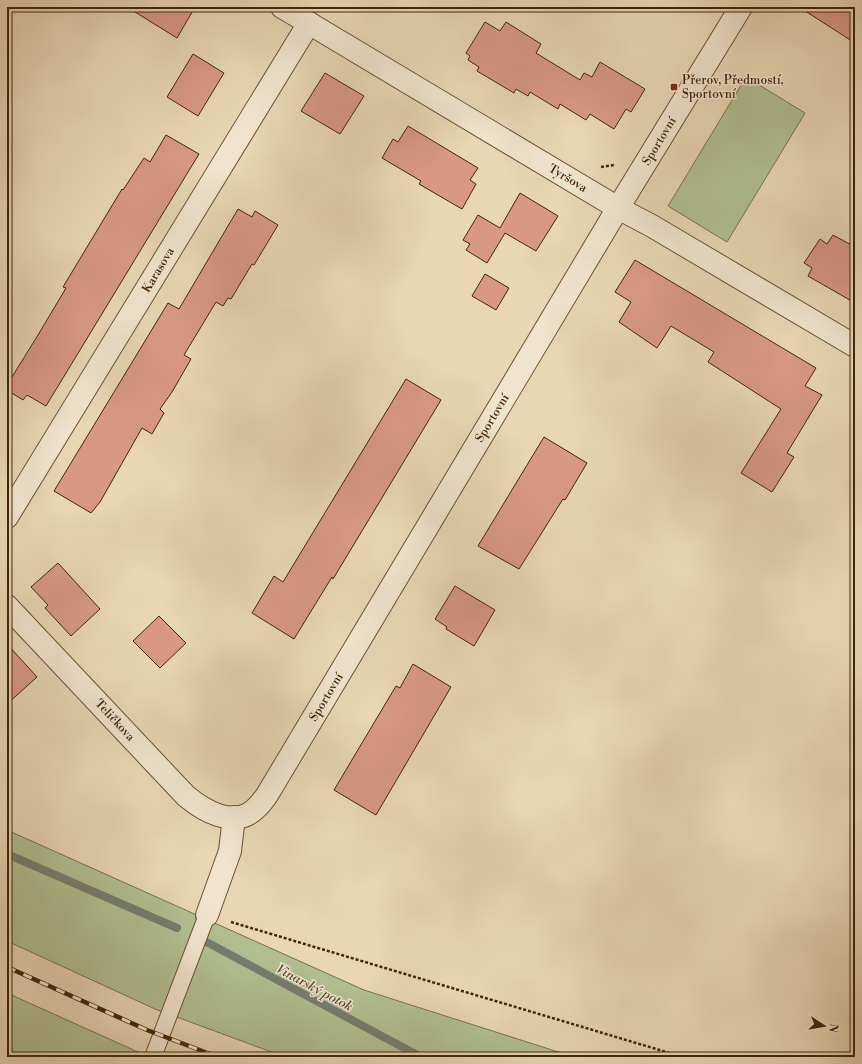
<svg xmlns="http://www.w3.org/2000/svg" width="862" height="1064" viewBox="0 0 862 1064" font-family="'Libre Bodoni',serif">
<style>
.green{fill:#b0bf91;stroke:#79724e}
.lines{fill:none;stroke-linecap:round;stroke-linejoin:round}
.stream{stroke:#767d6f;stroke-width:8}
.building{fill:#d89885;stroke:#42250a}
.service-casing{stroke:#6c5134;stroke-width:18}
.minor-casing{stroke:#6c5134;stroke-width:24}
.path{stroke:#42250a;stroke-width:2.5;stroke-dasharray:3 2;stroke-linecap:butt}
.service{stroke:#f0e4ce;stroke-width:16}
.minor{stroke:#f0e4ce;stroke-width:22}
.rail-casing{stroke:#42250a;stroke-width:4.5}
.rail{stroke:#f0e4ce;stroke-width:3;stroke-dasharray:9;stroke-linecap:butt}
.poi-dot{fill:#8f2418;stroke:#f0e4ce;stroke-width:1.5}
.labels{text-anchor:middle;stroke-width:3;stroke-linejoin:round;paint-order:stroke}
.poi-label{font-size:12px;fill:#42250a;stroke:#f0e4ce;text-anchor:start}
.street-label{font-size:12px;fill:#42250a;stroke:#f0e4ce}
.water-label{font-size:13px;font-style:italic;fill:#584a34;stroke:#f0e4ce}
</style>
<rect width="100%" height="100%" fill="#e8d6b4"/>
<filter id="stains"><feTurbulence type="fractalNoise" baseFrequency=".005" numOctaves="4"/><feColorMatrix values="0 0 0 0 .2 0 0 0 0 .09 0 0 0 0 .02 0 0 0 .5 -.17"/></filter>
<radialGradient id="worn" r=".72"><stop offset=".6" stop-color="#630" stop-opacity="0"/><stop offset="1" stop-color="#630" stop-opacity=".3"/></radialGradient>
<!-- green -->
<g class="green">
<polygon points="746,77 805,113 727,242 668,206"/>
<polygon points="7,830 364,990 574,1057 285,1057 155,1009 7,941"/>
<polygon points="7,993 138,1052 151,1057 7,1057"/>
</g>
<g class="lines">
<!-- stream -->
<g class="stream">
<polyline points="7,854 177,928"/>
<polyline points="199,938 421,1057"/>
</g>
</g>
<!-- building -->
<g class="building">
<polygon points="127,7 195,7 177,38"/>
<polygon points="799,7 855,7 855,43"/>
<polygon points="485,22 500,31 506,22 541,44 536,53 580,80 584,73 592,77 600,62 645,89 631,112 626,109 614,129 590,114 586,120 560,104 558,109 530,92 528,96 516,89 514,93 477,71 479,67 468,60 470,56 466,53"/>
<polygon points="193,54 224,73 198,116 167,97"/>
<polygon points="325,73 364,96 340,134 301,111"/>
<polygon points="408,126 478,168 470,180 476,184 462,209 419,184 421,181 382,158 393,139 398,142"/>
<polygon points="166,135 199,154 46,406 27,395 23,400 7,390 7,385 38,335 66,288 63,287 122,189 123,190 144,158 150,162"/>
<polygon points="520,193 558,216 536,251 505,233 487,263 466,250 470,244 463,240 478,215 500,228"/>
<polygon points="238,209 252,217 255,211 278,225 254,265 252,264 231,299 228,298 223,306 216,302 184,355 191,359 172,392 160,409 164,413 152,434 142,428 100,502 91,513 54,491 168,303 179,309"/>
<polygon points="833,235 855,247 855,303 808,276 812,268 804,263 820,239 827,244"/>
<polygon points="635,260 816,368 805,386 822,395 787,453 794,457 772,492 741,473 781,409 708,362 714,352 671,326 657,348 619,322 631,302 615,292"/>
<polygon points="485,274 509,288 496,310 472,296"/>
<polygon points="406,379 441,400 333,579 332,577 294,639 252,613 274,576 283,582"/>
<polygon points="544,437 587,463 565,500 563,499 519,569 478,546"/>
<polygon points="58,563 100,609 71,636 45,608 48,605 31,587"/>
<polygon points="455,586 495,610 474,646 446,629 447,627 435,619"/>
<polygon points="159,616 186,643 160,668 133,641"/>
<polygon points="7,644 37,677 7,704"/>
<polygon points="413,664 451,687 376,815 334,790 396,686 400,688"/>
</g>
<g class="lines">
<defs>
<polyline id="service" points="153,1057 207,915"/>
<g id="minor">
<polyline points="282,7 618,208 652,226 855,346"/>
<polyline points="7,517 309,23"/>
<path d="M 7,606 L 186,796 C 204,811 233,828 254,810 C 261,804 266,797 270,790 L 618,208 L 741,7"/>
<polyline points="207,915 230,851 234,817"/>
</g>
</defs>
<!-- service casing -->
<use href="#service" class="service-casing"/>
<!-- minor casing -->
<use href="#minor" class="minor-casing"/>
<!-- path -->
<g class="path">
<polyline points="601,167 614,165"/>
<polyline points="7,559 10,561"/>
<polyline points="231,922 683,1057"/>
</g>
<!-- service -->
<use href="#service" class="service"/>
<!-- minor -->
<use href="#minor" class="minor"/>
<defs>
<polyline id="rail" points="7,967 147,1030 218,1057"/>
</defs>
<!-- rail casing -->
<use href="#rail" class="rail-casing"/>
<!-- rail -->
<use href="#rail" class="rail"/>
</g>
<!-- markers -->
<rect class="poi-dot" x="670" y="83" width="8" height="8" rx="2"/>
<g class="labels">
<!-- poi labels -->
<g class="poi-label">
<text x="682" y="84">Přerov, Předmostí,<tspan x="682" dy="14">Sportovní</tspan></text>
</g>
<!-- street labels -->
<g class="street-label">
<text transform="translate(659 141) rotate(-59)" y="4">Sportovní</text>
<text transform="translate(568 178) rotate(31)" y="4">Tyršova</text>
<text transform="translate(158 270) rotate(-59)" y="4">Karasova</text>
<text transform="translate(492 418) rotate(-59)" y="4">Sportovní</text>
<text transform="translate(326 697) rotate(-59)" y="4">Sportovní</text>
<text transform="translate(115 720) rotate(47)" y="4">Teličkova</text>
</g>
<!-- water labels -->
<g class="water-label">
<text transform="translate(315 987) rotate(28)" y="5">Vinarský potok</text>
</g>
</g>
<!-- margin -->
<rect width="862" height="1064" fill="none" stroke="#e8d6b4" stroke-width="24"/>
<rect x="8" y="8" width="846" height="1048" fill="none" stroke="#42250a" stroke-width="2"/>
<rect x="12" y="12" width="838" height="1040" fill="none" stroke="#42250a"/>
<!-- north arrow -->
<g transform="translate(824 1026) rotate(102)" stroke="#f0e4ce" stroke-width="3" paint-order="stroke">
<path d="M0-3L7 15L0 10L-7 15Z" fill="#42250a"/>
<text y="-6" font-size="11" font-weight="bold" text-anchor="middle" fill="#42250a">N</text>
</g>
<rect width="100%" height="100%" filter="url(#stains)"/>
<rect width="100%" height="100%" fill="url(#worn)"/>
</svg>
